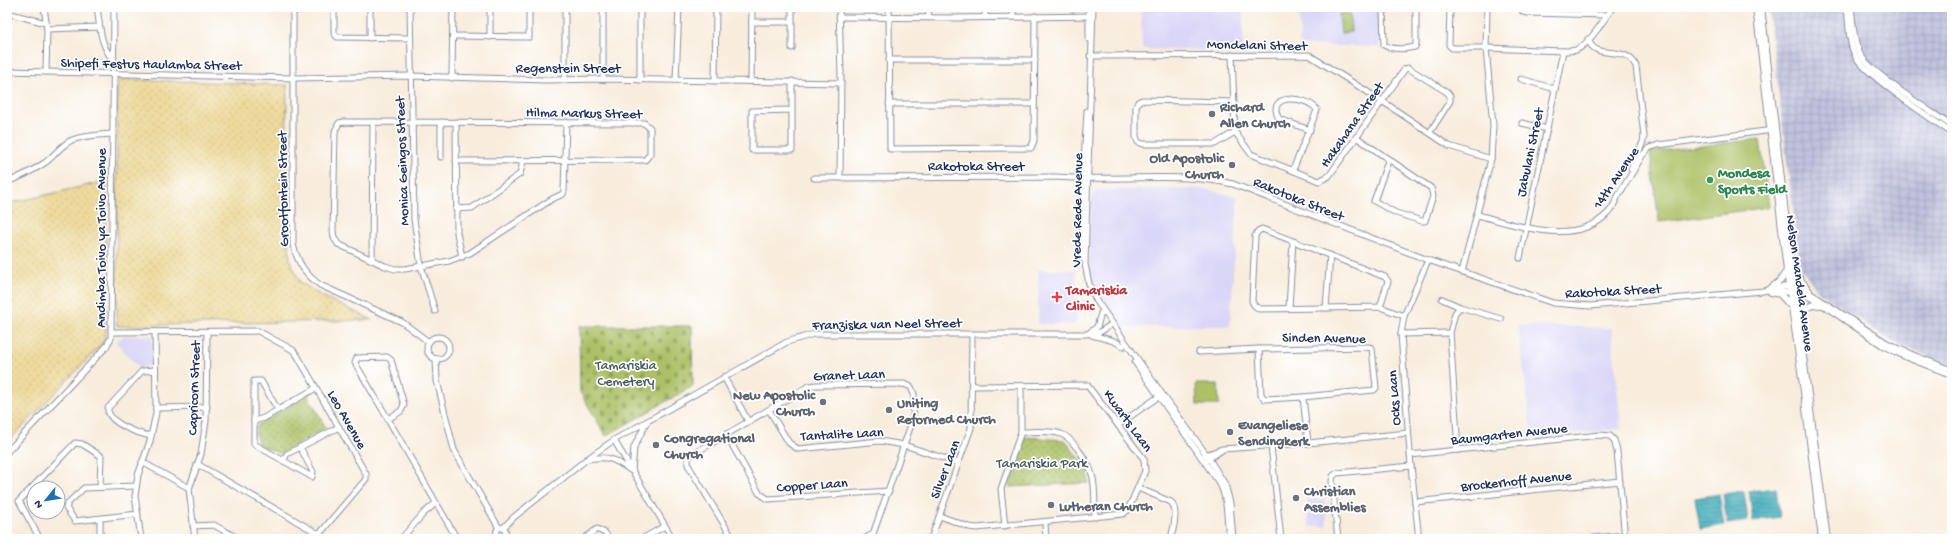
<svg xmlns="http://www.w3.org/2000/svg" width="1959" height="546" viewBox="0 0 1959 546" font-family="'Gochi Hand',sans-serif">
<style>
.built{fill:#dad6f7}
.industrial{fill:url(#industrial-grid)}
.green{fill:#acc166;stroke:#647862}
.sand{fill:url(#sand-dots);stroke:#84847e}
.cemetery{fill:url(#cemetery-stones);stroke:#647862}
.park{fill:url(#park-dots);stroke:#647862}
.water{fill:url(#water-rules);stroke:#2c6d8c}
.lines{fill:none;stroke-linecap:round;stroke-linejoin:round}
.minor-casing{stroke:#8a8e9e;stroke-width:7}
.major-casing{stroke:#8a8e9e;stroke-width:8}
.minor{stroke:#fff;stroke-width:5}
.major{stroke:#fff;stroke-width:6}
.worship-dot{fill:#6b7280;stroke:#fff;stroke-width:1.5}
.leisure-dot{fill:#2e9e5b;stroke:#fff;stroke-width:1.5}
.health-dot{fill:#e0444e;stroke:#fff;stroke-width:1.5}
.labels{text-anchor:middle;stroke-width:3.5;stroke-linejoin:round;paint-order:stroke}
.street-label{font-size:14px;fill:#1b2f5e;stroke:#fff}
.worship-label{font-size:14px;font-weight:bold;fill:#5b616d;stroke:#fff;text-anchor:start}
.leisure-label{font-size:14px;font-weight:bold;fill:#27864d;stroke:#fff;text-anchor:start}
.health-label{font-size:14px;font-weight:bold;fill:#be3a42;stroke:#fff;text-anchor:start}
.park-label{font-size:14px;fill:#465b60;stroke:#fff}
</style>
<defs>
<pattern id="industrial-grid" width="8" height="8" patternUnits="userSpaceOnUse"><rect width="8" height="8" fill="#c0c2dd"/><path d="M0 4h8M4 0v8" fill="none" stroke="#a4a7c0"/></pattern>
<pattern id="sand-dots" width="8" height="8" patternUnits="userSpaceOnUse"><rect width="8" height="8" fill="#eeda9e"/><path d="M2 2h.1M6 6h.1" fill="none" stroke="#ccbb8a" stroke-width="1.8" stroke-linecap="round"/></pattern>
<pattern id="cemetery-stones" width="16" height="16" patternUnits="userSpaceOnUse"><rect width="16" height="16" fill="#acc166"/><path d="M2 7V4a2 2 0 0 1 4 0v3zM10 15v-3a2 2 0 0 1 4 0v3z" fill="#8b9d57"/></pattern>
<pattern id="park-dots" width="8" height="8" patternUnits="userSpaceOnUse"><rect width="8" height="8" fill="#acc166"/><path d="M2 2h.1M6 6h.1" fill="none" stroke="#8b9d57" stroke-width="1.8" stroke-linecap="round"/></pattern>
<pattern id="water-rules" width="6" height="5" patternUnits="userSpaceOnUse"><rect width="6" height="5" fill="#3cabba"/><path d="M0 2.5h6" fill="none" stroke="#328c9a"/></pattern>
</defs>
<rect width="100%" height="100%" fill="#fff"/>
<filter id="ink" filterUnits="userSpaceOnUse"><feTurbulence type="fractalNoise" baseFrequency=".025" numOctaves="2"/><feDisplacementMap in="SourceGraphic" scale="8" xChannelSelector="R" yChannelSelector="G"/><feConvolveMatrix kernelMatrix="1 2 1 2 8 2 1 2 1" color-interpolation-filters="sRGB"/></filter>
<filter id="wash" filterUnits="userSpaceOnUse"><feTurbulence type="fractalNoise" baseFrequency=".012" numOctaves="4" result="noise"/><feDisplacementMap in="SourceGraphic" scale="16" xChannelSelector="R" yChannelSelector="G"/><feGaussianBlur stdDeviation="0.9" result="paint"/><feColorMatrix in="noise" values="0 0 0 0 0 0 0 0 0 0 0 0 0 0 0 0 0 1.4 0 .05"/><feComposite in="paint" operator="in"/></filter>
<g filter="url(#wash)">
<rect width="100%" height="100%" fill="#f8eddd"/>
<!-- built -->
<g class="built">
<polygon points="1141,7 1243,7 1243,51 1142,49"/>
<polygon points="1299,7 1379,7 1379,47 1300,45"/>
<polygon points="1204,189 1238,197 1230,326 1120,327 1095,291 1088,269 1092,196 1097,190"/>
<rect x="1038" y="270" width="38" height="54"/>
<polygon points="1518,325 1612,328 1621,429 1532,437"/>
<polygon points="152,335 152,363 145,367 138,367 116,342 123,336"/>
<polygon points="1325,499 1327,526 1309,527 1307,500"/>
</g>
<!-- industrial -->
<polygon class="industrial" points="1768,7 1952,7 1952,366 1892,342 1816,290 1800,266"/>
<!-- green -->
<g class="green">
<polygon points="1350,13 1351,32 1341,33 1339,14"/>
<polygon points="1760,139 1769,207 1659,222 1650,152"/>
<polygon points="1196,384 1218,384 1219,405 1197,405"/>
</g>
<!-- sand -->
<g class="sand">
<polygon points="117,79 287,85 286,195 290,261 300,282 320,295 372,320 117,326"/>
<polygon points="106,181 106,331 103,343 7,443 7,204"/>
</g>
<!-- cemetery -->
<polygon class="cemetery" points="579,326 692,326 693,386 606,436 580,392"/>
<!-- park -->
<g class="park">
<path d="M 308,395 L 326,428 L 280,454 L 260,445 C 255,439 254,430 259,424 Z"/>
<polygon points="1025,437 1065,440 1088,471 1089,483 1009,487"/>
</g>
<!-- water -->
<g class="water">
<polygon points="1776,488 1780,517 1753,521 1749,491"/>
<polygon points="1744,491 1748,521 1727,524 1723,494"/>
<polygon points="1719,494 1724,525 1700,529 1695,498"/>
</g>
</g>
<g filter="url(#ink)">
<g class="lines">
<defs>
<g id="minor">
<polyline points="44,7 47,29 46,72"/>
<path d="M 97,7 C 100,27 100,46 114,61"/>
<path d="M 293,7 L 293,245 C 298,263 305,274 320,285 L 402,322 L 429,342"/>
<polyline points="334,7 334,33 337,37 410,38"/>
<polyline points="370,7 370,38"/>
<polyline points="410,7 414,219 421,266 435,311"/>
<polyline points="490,7 490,37"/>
<polyline points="565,7 565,80"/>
<polyline points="792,7 792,48"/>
<polyline points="839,7 841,74 840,178"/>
<polyline points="889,7 890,149 1031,148 1034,141 1035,16"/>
<polyline points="928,7 929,17"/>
<polyline points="985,7 985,16"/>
<polyline points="1089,7 1089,39"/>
<polyline points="1093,7 1085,264 1089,284 1096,300 1162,394 1206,454 1225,484 1230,503 1233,539"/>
<path d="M 1383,7 L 1384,45 C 1392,50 1406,49 1415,47 L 1416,44 L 1416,7"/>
<path d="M 1450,7 L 1449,45 L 1452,48 L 1486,48 L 1563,51 C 1567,51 1572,51 1576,50 C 1590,44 1604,19 1613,7"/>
<polyline points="1520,7 1523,12 1528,13 1607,15"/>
<path d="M 1847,7 C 1849,22 1848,41 1855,55 C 1862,73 1933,120 1952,133"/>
<path d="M 1851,7 C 1853,21 1853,39 1859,52 C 1867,71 1932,112 1952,126"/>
<polyline points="7,13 46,23"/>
<polyline points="1013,16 1013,7"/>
<polyline points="840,17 955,18 1092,16"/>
<polyline points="752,22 791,22"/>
<polyline points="47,29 100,27"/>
<polyline points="453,36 529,37 529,7"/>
<path d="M 1588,39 C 1595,62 1625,43 1636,66 L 1644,136 L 1643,142 L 1631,169"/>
<polyline points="1232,55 1235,132 1251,154 1319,181 1329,176 1405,69 1408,68 1447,92 1450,96 1450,101 1430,132"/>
<polyline points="1090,56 1309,55 1382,101 1449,146 1491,159"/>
<polyline points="889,60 1035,60"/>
<polyline points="7,71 294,78 410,76 547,80 603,79 841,83"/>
<polyline points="452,78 453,7"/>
<polyline points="603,79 603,7"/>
<polyline points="1521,79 1555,89"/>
<polyline points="640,80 640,7"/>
<polyline points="676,80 679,7"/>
<polyline points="715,81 716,7"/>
<polyline points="751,81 752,7"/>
<polyline points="1233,102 1142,100 1138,102 1136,107 1136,137 1138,142 1143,144 1215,144 1235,132"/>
<polyline points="889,104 1034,104"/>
<polyline points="792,110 752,111 752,150 792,150 792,81"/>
<polyline points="456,122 457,233 462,257"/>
<polyline points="1522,123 1547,129"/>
<polyline points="1356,137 1431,188 1433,196 1425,221 1422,221 1396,213 1374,201 1388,161"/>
<polyline points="441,157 441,122"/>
<polyline points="456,161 645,160 650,154 650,128 644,123 344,122 339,123 335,131 333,231 334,238 338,244 385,266 395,269 405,269 449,261 470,253 552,199 563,194 564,191 566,122"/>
<path d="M 1293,170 L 1317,110 C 1309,96 1264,92 1279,119 L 1310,130"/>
<path d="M 814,178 L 1056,177 C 1113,182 1178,171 1233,184 L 1428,260 L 1553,303 L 1590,306 L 1763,291 L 1789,286 L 1802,288 L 1887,343 L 1913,355 L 1952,370"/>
<path d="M 7,182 C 21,177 34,170 46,162 C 55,155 61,145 72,140 C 85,135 99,135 112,134"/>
<polyline points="456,209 472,208 520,174 523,161"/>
<path d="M 1478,215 C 1515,225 1575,247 1607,214 C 1612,210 1615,202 1618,196 C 1626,183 1634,170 1642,156 L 1649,148 L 1658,145 L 1773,130"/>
<polyline points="1520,258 1563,51"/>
<polyline points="1082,259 1083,179 1087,111"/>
<polyline points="372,260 373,122"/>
<polyline points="1462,272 1491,159 1493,125 1486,48 1487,7"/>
<polyline points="1777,292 1795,292 1814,299 1882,345 1908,358 1952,375"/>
<polyline points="1442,299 1460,307"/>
<polyline points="1380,307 1388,281 1385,277 1262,229 1258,231 1255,236 1252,301 1254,305 1259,309 1380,307 1404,316"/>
<polyline points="1289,308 1293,241"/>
<polyline points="1326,308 1330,255"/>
<polyline points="112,332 258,331 293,350 297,355 366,474 366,479 321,532 317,533 197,464"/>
<polyline points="1090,332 1097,327 1101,313"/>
<polyline points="1401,334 1450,333"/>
<polyline points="1092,335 1114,341 1123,346"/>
<circle cx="438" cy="348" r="11"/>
<polyline points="1259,349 1261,395 1265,399 1303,397"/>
<polyline points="1199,352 1259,349 1368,347 1372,348 1376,388 1374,390 1303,397 1308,443"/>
<polyline points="436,359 437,381 454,450 499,528"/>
<path d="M 1135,362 L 1220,484 C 1228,500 1227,521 1229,539"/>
<polyline points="724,377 748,421"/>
<polyline points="156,408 207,407"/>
<polyline points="278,410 261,381 254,381 254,444 312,477 313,472 300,447"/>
<polyline points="769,410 789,443 798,449 880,441 904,445 958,463"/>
<polyline points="388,419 355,363 357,358 387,357 391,360 404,405 401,411 388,419 457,539"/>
<polyline points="254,421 264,418 316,388"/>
<polyline points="1118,425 1161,395"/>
<path d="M 1021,432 C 1034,432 1049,430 1061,434 C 1068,436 1073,443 1077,448 C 1098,475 1094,485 1095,517"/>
<polyline points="726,434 759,493 768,499 889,491"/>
<path d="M 151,436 C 139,434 111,424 108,411 L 108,408 L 142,371 L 155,370"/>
<polyline points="614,440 673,539"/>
<polyline points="1271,446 1281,539"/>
<polyline points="1458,450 1450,333 1455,313 1460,307 1501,319"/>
<polyline points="7,452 106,347 111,338 114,7"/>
<polyline points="1205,455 1222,449 1308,443 1408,433"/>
<polyline points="1410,455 1600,435 1610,436 1614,440 1617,451 1625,539"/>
<path d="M 588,459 C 608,456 613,458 630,470"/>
<polyline points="1207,460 1222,450"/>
<polyline points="283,461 287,454 339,427"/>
<polyline points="142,462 189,488"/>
<polyline points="632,471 634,447 647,422"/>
<polyline points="136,486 84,488 68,503 66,508 75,521 138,514"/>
<path d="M 1138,488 L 1171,502 C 1179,511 1173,528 1171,539"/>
<polyline points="1415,502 1620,481"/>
<polyline points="940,516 969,527 977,528 1123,514 1128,510 1145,471 1144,459 1087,385 973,386"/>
<polyline points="1045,523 1046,539"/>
<polyline points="193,526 214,525 239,539"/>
<polyline points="1005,526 1001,489 1021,432 1021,386"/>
<circle cx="501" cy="532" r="4.5"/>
<polyline points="503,528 514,517 587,459 614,440 787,342 814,334 1086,334 1100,332 1112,324"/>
<polyline points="40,539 19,501 75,443 82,444 101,456 100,487"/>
<polyline points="97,539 100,534 100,519"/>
<polyline points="141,539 135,496 138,475 150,441 156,413 155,332"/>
<polyline points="195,539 189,489 201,454 206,421 207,332"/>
<polyline points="401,539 424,513 436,503"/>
<polyline points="584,539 597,529 605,533 609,539"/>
<polyline points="642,539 665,526"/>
<polyline points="733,539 688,465 688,457 809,386 816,385 904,384 911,387 914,394 913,419 873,534 864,539"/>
<polyline points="931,539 971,428 972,334"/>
<polyline points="1338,539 1332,481 1333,476 1337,473 1411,466"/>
<polyline points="1419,539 1411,466 1401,334 1404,316 1428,260"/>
<polyline points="1585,539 1625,535"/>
</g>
<g id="major">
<polyline points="1756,7 1787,271 1804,392 1822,539"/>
<polyline points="1761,7 1791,265 1827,539"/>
<polyline points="1793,270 1809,291"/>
<polyline points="1770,289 1780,281 1787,271"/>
<polyline points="1771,292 1780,294 1791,306"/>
<path d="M 1798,317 C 1804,307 1811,304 1823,305"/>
</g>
</defs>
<!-- minor casing -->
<use href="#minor" class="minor-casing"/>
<!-- major casing -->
<use href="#major" class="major-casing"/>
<!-- minor -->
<use href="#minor" class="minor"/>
<!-- major -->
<use href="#major" class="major"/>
</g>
</g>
<!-- markers -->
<g class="worship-dot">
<circle cx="1212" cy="114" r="4"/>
<circle cx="1232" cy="165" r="4"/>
<circle cx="823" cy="402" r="4"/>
<circle cx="889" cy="410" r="4"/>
<circle cx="1230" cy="432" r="4"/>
<circle cx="656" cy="445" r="4"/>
<circle cx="1296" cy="498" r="4"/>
<circle cx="1051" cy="505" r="4"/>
</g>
<circle class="leisure-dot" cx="1710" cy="180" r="4"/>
<path class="health-dot" d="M1055 291h4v4h4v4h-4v4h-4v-4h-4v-4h4z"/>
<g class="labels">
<!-- street labels -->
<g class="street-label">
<text transform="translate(1257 44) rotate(1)" y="5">Mondelani Street</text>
<text transform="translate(151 63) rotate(1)" y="5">Shipefi Festus Haulamba Street</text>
<text x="568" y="72">Regenstein Street</text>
<text transform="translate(584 112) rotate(1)" y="5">Hilma Markus Street</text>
<text transform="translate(1351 124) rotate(-55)" y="5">Hakahana Street</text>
<text transform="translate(1529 152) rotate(-78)" y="5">Jabulani Street</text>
<text transform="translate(401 161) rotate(-92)" y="5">Monica Geingos Street</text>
<text x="976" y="170">Rakotoka Street</text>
<text transform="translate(1615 177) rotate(-56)" y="5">14th Avenue</text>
<text transform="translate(282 189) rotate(-91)" y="5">Grootfontein Street</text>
<text transform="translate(1299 198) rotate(22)" y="5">Rakotoka Street</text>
<text transform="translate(1076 210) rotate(-89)" y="5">Vrede Rede Avenue</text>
<text transform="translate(100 238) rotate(-90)" y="5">Andimba Toivo ya Toivo Avenue</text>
<text transform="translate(1801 283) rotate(82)" y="5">Nelson Mandela Avenue</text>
<text transform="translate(1613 290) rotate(-3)" y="5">Rakotoka Street</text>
<text transform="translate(887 323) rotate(-1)" y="5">Franziska van Neel Street</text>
<text transform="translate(1324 337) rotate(1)" y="5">Sinden Avenue</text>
<text transform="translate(849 374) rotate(-2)" y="5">Granet Laan</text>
<text transform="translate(193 388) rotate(-88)" y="5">Capricorn Street</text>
<text transform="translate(1393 398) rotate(-94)" y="5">Ocks Laan</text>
<text transform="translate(348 419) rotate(60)" y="5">Leo Avenue</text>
<text transform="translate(1129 420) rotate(54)" y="5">Kwarts Laan</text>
<text transform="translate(842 433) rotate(-3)" y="5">Tantalite Laan</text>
<text transform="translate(1509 433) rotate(-6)" y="5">Baumgarten Avenue</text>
<text transform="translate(944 469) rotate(-69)" y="5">Silver Laan</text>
<text transform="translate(1516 480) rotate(-6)" y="5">Brockerhoff Avenue</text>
<text transform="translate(812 484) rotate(-4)" y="5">Copper Laan</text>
</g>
<!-- worship labels -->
<g class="worship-label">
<text x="1220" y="111">Richard<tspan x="1220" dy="16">Allen Church</tspan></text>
<text x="1224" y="162" text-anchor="end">Old Apostolic<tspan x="1224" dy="16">Church</tspan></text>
<text x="815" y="399" text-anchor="end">New Apostolic<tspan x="815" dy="16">Church</tspan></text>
<text x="897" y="407">Uniting<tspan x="897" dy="16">Reformed Church</tspan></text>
<text x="1238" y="429">Evangeliese<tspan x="1238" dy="16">Sendingkerk</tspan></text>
<text x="664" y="442">Congregational<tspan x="664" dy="16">Church</tspan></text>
<text x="1304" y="495">Christian<tspan x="1304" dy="16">Assemblies</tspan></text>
<text x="1059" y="510">Lutheran Church</text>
</g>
<!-- leisure labels -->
<g class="leisure-label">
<text x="1718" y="177">Mondesa<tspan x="1718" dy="16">Sports Field</tspan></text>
</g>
<!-- health labels -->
<g class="health-label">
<text x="1066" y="294">Tamariskia<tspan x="1066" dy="16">Clinic</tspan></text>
</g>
<!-- park labels -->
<g class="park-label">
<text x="626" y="369">Tamariskia<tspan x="626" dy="16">Cemetery</tspan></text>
<text x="1042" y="467">Tamariskia Park</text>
</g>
</g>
<!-- margin -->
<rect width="1959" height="546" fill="none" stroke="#fff" stroke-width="24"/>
<!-- north arrow -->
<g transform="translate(46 500) rotate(240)"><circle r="19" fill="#ffffff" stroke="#a4acbf"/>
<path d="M0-3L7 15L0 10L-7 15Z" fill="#1f6fb2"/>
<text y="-6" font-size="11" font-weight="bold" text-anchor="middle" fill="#1b2f5e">N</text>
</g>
</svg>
